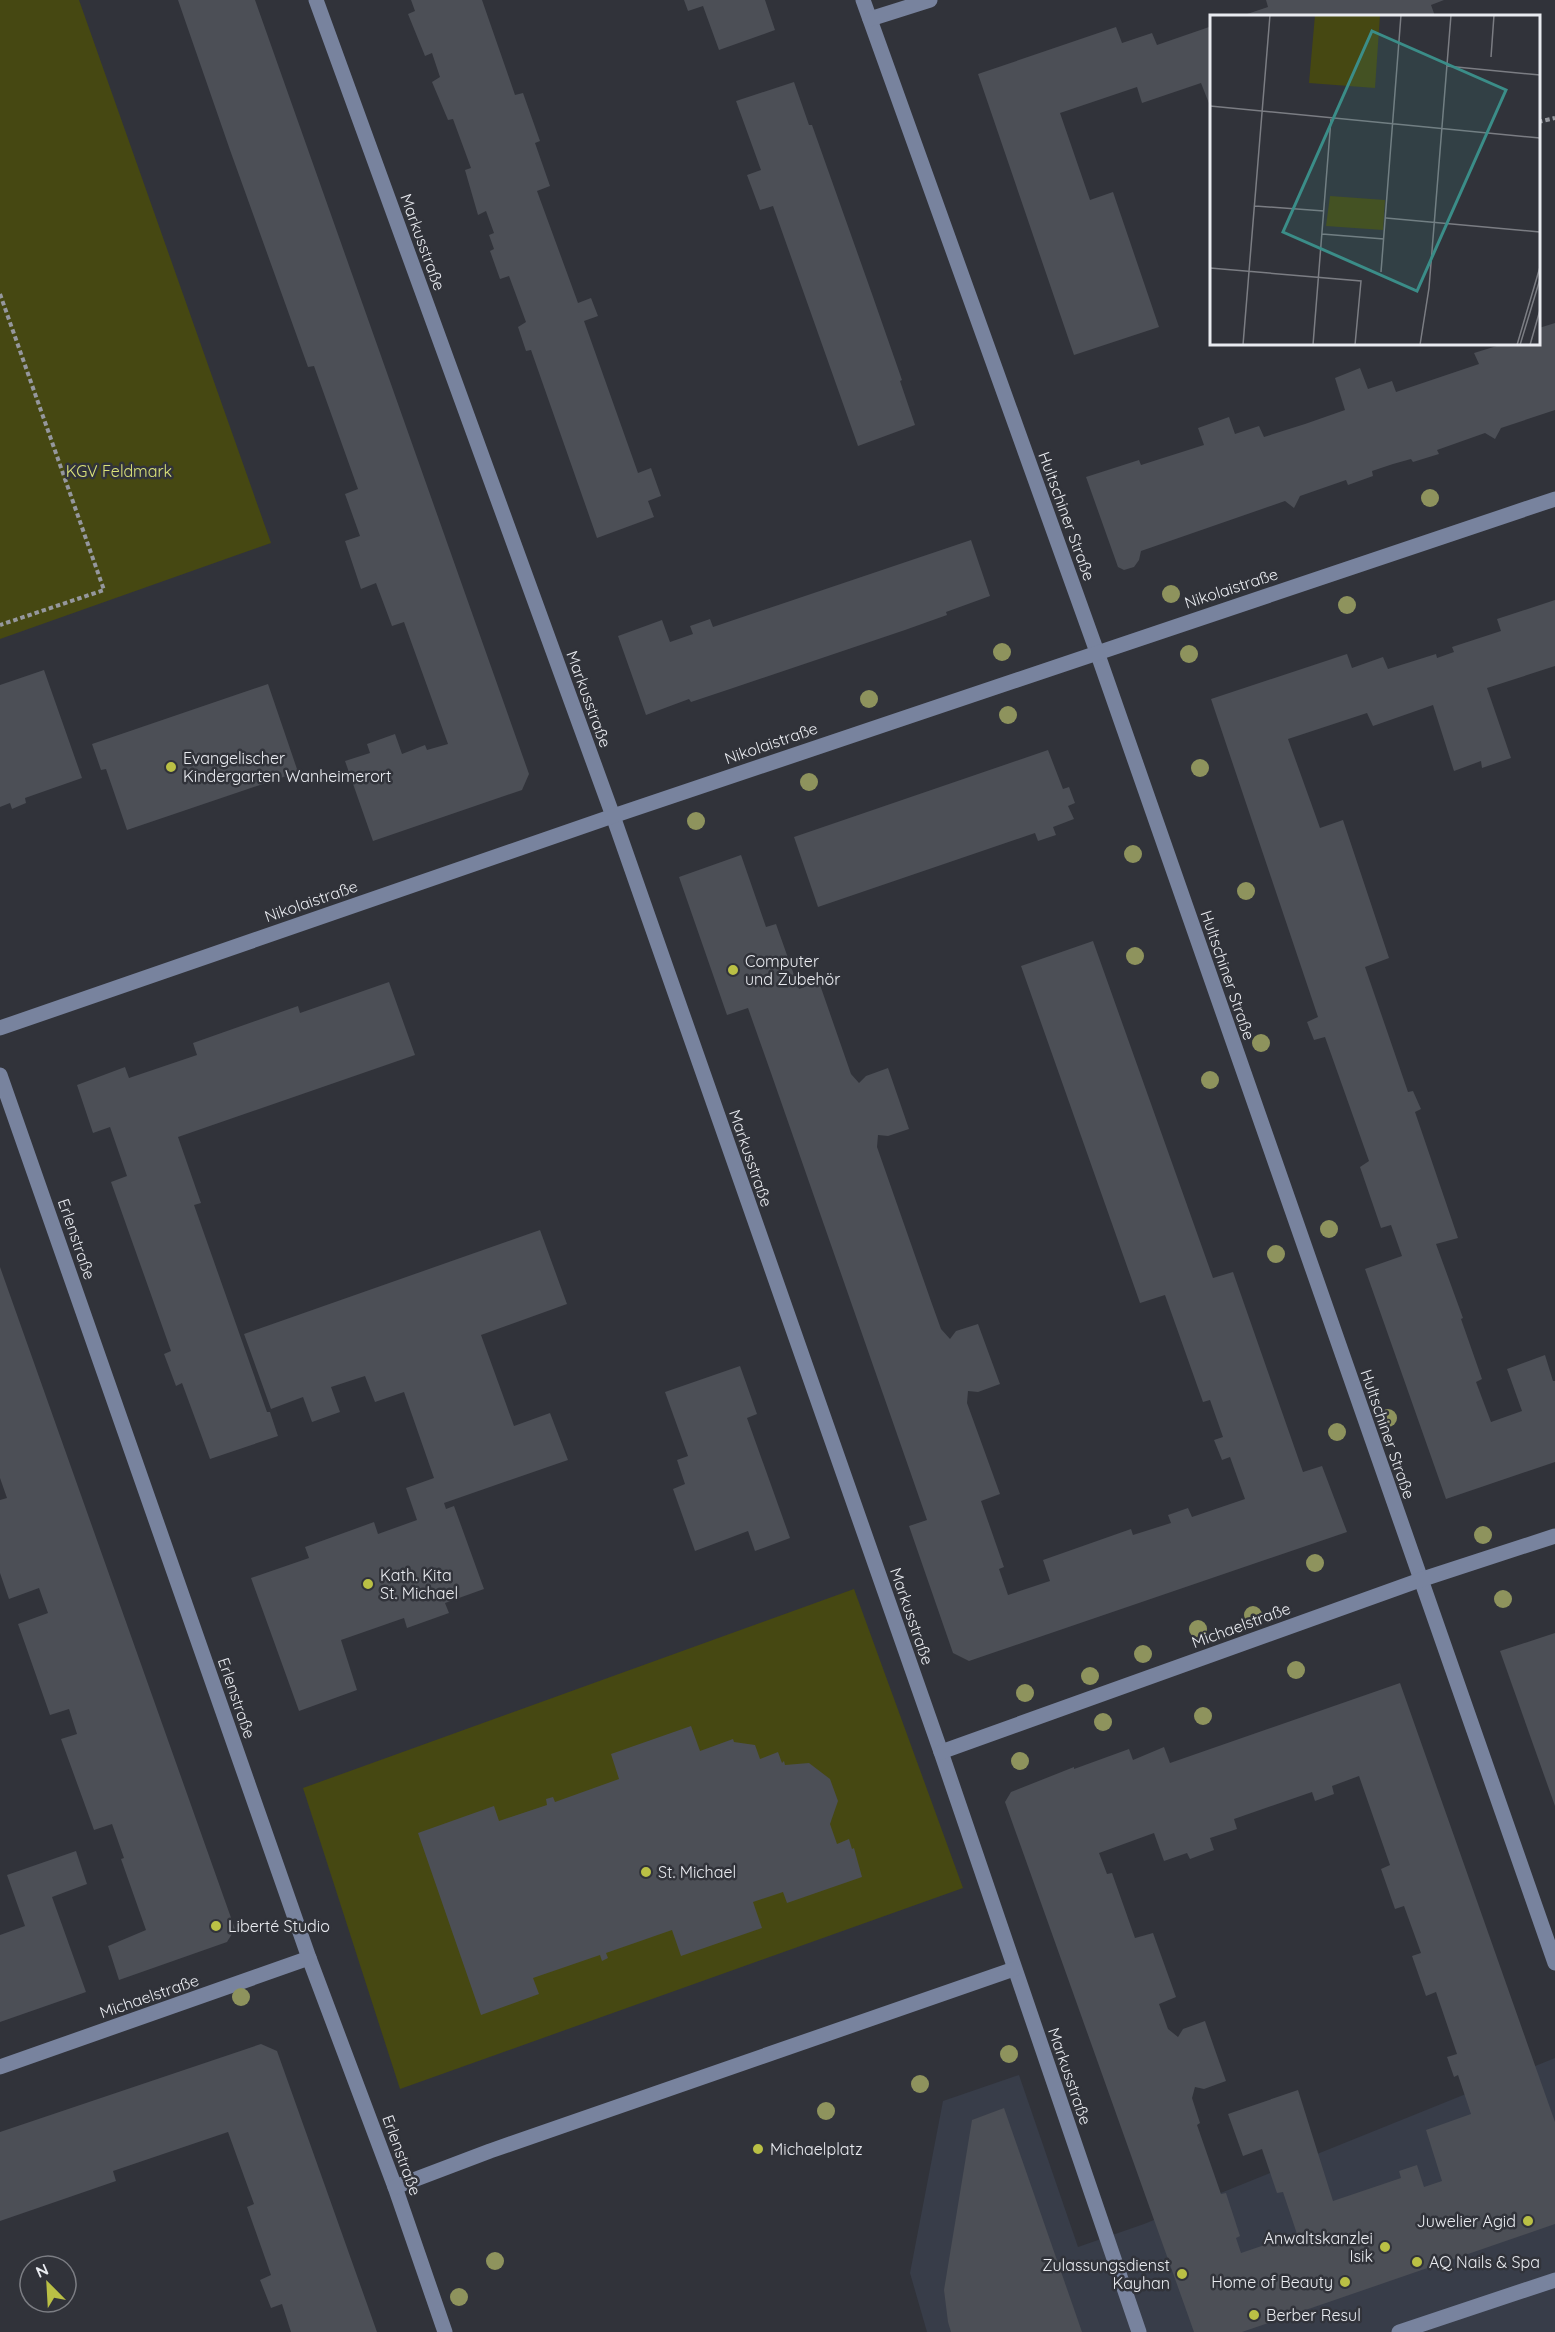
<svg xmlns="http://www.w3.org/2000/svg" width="1555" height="2332" viewBox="0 0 1555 2332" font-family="Quicksand,sans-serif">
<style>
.built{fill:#383d49}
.green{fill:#464812}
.building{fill:#4c4f56;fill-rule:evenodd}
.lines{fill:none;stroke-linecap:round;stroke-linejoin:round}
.path{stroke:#95979d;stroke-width:4;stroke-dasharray:4.5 3;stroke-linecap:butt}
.minor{stroke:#78839e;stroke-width:15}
.tree{fill:#8e935d}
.poi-dot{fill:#bac045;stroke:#31333a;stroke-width:2}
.labels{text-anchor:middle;stroke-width:5;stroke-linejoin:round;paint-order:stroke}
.street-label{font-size:16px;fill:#e9ebf0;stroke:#31333a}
.park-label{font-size:16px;fill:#dbe27a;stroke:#31333a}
.poi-label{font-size:16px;fill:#e9ebf0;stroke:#31333a;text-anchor:start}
.inset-road{fill:none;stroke:#7b7d83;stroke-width:1.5}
.view{fill:#3b8d88;fill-opacity:0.15;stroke:#3b8d88;stroke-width:3}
.inset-edge{fill:none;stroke:#e9ebf0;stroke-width:3}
</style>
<rect width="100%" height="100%" fill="#31333a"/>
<!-- built -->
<polygon class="built" points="1555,2058 1555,2332 927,2332 910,2273 943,2101 1019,2075 1078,2247 1144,2224"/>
<!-- green -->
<g class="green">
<polygon points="0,0 79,0 271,543 0,639"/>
<polygon points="854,1589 963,1888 400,2089 303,1788"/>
</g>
<!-- building -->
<g class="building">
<polygon points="178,0 255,0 529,774 522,790 373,841 345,761 370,753 367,744 395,734 402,754 425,745 427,750 448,744 404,622 392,626 376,583 361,589 345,541 360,536 345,494 358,489 314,366 308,367 230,150"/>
<polygon points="411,0 482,0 515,95 523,93 540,141 535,143 550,186 537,191 578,303 591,298 598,316 584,321 638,473 651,468 661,496 648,501 654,517 597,538 531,350 526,351 518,327 526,322 509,276 500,279 490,251 494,249 489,235 494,233 486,211 478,215 465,170 471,168 453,119 448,120 432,82 440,77 432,53 425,56 408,14 415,11"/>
<polygon points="684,0 765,0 775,30 719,50 703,6 688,11"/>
<polygon points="1266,0 1444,0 1431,5 1435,16 1241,16 1268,7"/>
<polygon points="1212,26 1212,111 1201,83 1142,103 1137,87 1060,113 1090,200 1113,192 1159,327 1074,355 978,74 1116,27 1122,43 1152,33 1157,45"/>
<polygon points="794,82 809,125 812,125 872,294 902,380 900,381 915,425 858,446 773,206 760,210 747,175 761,170 736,101"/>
<polygon points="1555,323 1555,410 1501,428 1495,439 1485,433 1437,450 1439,454 1413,462 1411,459 1393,464 1372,471 1373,476 1348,485 1346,480 1300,496 1294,508 1285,501 1141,551 1139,560 1134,567 1124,570 1118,567 1086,477 1139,460 1141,465 1204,445 1198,428 1229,417 1235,434 1259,426 1264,437 1305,424 1345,410 1335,378 1360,368 1368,389 1392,381 1396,392 1479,364 1474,353 1500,345 1499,344 1539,344 1539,328"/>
<polygon points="971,540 990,596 946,612 947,615 905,630 733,688 691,702 689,699 646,715 618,636 662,620 670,642 693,634 690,626 710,619 713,627"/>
<polygon points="1555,600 1555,666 1487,688 1511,758 1482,768 1481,761 1454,771 1433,705 1373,726 1367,713 1288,739 1320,828 1343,820 1389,958 1365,967 1408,1092 1413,1091 1421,1109 1415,1112 1458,1238 1436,1244 1463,1318 1461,1319 1482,1379 1476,1382 1491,1422 1522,1411 1507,1369 1545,1355 1553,1381 1555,1381 1555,1462 1446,1499 1365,1269 1402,1256 1391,1225 1381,1228 1360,1167 1369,1161 1325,1037 1314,1040 1307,1022 1318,1017 1211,699 1347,654 1352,668 1383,657 1388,669 1436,654 1437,658 1454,652 1452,647 1501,631 1497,619"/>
<polygon points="44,670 82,778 25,798 26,803 12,809 10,803 0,807 0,685"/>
<polygon points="268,684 298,772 127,830 106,769 101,770 92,744"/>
<polygon points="1048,750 1063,789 1069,787 1075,803 1068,806 1074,819 1053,827 1056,835 1038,841 1035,833 818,907 794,837"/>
<polygon points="741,855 766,927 776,924 799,989 819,982 851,1074 859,1083 866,1076 888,1068 909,1129 888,1136 878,1135 877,1147 932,1304 941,1329 950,1339 956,1331 978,1324 1000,1384 978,1392 968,1391 967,1403 1000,1494 981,1501 1004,1567 999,1569 1008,1595 1050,1581 1043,1560 1131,1529 1133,1535 1171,1523 1168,1515 1188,1508 1192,1517 1245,1499 1230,1457 1222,1460 1214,1440 1223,1437 1210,1400 1203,1402 1165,1295 1140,1303 1021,966 1093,941 1213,1278 1233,1272 1303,1472 1322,1466 1347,1532 969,1661 953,1653 909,1526 927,1520 771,1073 748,1008 727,1015 679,877"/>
<polygon points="389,982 415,1055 178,1137 201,1203 194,1205 267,1412 270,1412 278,1436 210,1459 182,1383 176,1386 164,1354 171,1351 111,1182 127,1176 110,1127 93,1133 77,1085 125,1067 129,1078 197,1055 193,1043 298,1006 300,1013"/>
<polygon points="540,1230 567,1304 481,1335 514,1426 550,1413 568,1460 444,1503 446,1509 454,1506 484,1589 445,1603 449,1613 407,1628 404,1618 341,1640 357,1690 299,1711 251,1578 309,1558 305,1547 374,1522 378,1534 417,1520 406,1488 434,1478 404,1392 375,1402 365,1376 331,1387 340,1412 312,1422 303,1397 271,1409 244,1334"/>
<polygon points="0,1267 235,1929 227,1942 119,1980 108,1946 146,1930 121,1859 124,1858 112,1824 94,1830 61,1739 77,1734 69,1709 50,1715 18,1624 48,1613 39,1588 9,1599 0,1573 0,1500 7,1498 0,1478"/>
<polygon points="740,1366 757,1414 747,1418 790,1538 755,1551 748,1531 695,1551 673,1489 685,1484 677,1460 688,1456 665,1392"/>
<polygon points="1555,1633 1555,1806 1500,1651"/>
<path d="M 1400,1683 L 1555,2122 L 1555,2224 L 1242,2332 L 1194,2332 L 1005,1802 L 1011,1792 L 1074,1767 L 1074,1769 L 1129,1749 L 1133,1760 L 1164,1747 L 1170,1763 ZM 1359,1776 L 1390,1865 L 1381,1869 L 1395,1909 L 1404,1906 L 1421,1953 L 1412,1956 L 1426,1996 L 1436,1992 L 1457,2054 L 1447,2057 L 1454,2077 L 1458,2075 L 1471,2114 L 1426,2130 L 1442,2181 L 1424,2187 L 1417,2165 L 1399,2171 L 1401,2178 L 1333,2201 L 1298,2090 L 1228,2114 L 1243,2156 L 1262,2149 L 1277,2193 L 1283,2192 L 1297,2234 L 1241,2253 L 1236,2238 L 1240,2236 L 1226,2193 L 1221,2194 L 1197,2125 L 1200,2123 L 1192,2098 L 1195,2087 L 1204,2089 L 1226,2081 L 1215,2050 L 1205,2021 L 1183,2029 L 1178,2037 L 1168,2029 L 1159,2004 L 1176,1997 L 1153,1933 L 1135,1938 L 1112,1873 L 1107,1874 L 1099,1853 L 1154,1833 L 1164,1861 L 1187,1853 L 1190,1859 L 1214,1850 L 1210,1838 L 1237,1829 L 1234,1819 L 1312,1792 L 1315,1801 L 1334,1794 L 1332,1786 Z"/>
<polygon points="691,1726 700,1751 733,1739 734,1742 755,1745 760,1759 778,1752 782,1763 784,1761 785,1765 809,1763 830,1779 838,1801 830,1824 837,1844 849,1839 852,1849 854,1848 862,1877 787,1903 783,1892 753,1902 762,1928 681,1956 672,1930 606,1953 608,1958 602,1961 600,1955 533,1978 539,1994 481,2015 418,1833 494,1806 499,1821 547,1805 546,1799 553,1797 555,1802 619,1779 611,1754"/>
<polygon points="76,1851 87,1884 52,1897 86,1992 0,2022 0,1935 25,1926 7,1875"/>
<polygon points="261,2044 277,2051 377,2332 291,2332 282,2304 271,2308 260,2280 271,2275 247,2207 254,2204 228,2132 113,2171 116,2181 0,2221 0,2132"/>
<polygon points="1004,2108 1082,2332 951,2332 948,2322 944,2290 972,2120"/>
</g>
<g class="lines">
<!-- path -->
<g class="path">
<polyline points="1538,122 1555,118"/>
<polyline points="0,294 104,590 0,625"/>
</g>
<!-- minor -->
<g class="minor">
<polyline points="316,0 613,816 941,1752 1139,2332"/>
<polyline points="863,0 1097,652 1555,1963"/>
<polyline points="870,19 930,0"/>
<polyline points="0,1028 613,816 1555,499"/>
<polyline points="0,1075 309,1958 395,2187 445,2332"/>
<polyline points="941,1752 1420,1580 1555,1536"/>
<polyline points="0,2067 309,1958"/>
<polyline points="395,2187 490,2151 1014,1969"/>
<polyline points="1399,2332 1555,2280"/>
</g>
</g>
<!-- trees -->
<g class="tree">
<circle cx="1430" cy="498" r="9"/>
<circle cx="1171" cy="594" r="9"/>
<circle cx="1347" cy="605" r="9"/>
<circle cx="1002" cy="652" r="9"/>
<circle cx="1189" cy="654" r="9"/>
<circle cx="869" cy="699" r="9"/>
<circle cx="1008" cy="715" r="9"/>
<circle cx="1200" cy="768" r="9"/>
<circle cx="809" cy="782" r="9"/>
<circle cx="696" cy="821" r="9"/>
<circle cx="1133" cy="854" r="9"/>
<circle cx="1246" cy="891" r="9"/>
<circle cx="1135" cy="956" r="9"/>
<circle cx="1261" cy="1043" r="9"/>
<circle cx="1210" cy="1080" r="9"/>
<circle cx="1329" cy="1229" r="9"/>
<circle cx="1276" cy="1254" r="9"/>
<circle cx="1388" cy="1418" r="9"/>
<circle cx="1337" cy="1432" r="9"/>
<circle cx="1483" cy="1535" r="9"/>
<circle cx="1315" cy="1563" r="9"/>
<circle cx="1503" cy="1599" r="9"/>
<circle cx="1253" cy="1615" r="9"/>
<circle cx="1198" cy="1629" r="9"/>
<circle cx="1143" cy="1654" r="9"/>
<circle cx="1296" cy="1670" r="9"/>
<circle cx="1090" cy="1676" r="9"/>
<circle cx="1025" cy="1693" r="9"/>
<circle cx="1203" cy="1716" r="9"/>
<circle cx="1103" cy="1722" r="9"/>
<circle cx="1020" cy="1761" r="9"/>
<circle cx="241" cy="1997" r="9"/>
<circle cx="1009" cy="2054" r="9"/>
<circle cx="920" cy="2084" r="9"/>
<circle cx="826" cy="2111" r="9"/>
<circle cx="495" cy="2261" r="9"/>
<circle cx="459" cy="2297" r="9"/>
</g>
<!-- markers -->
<g class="poi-dot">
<circle cx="171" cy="767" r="6"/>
<circle cx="733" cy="970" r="6"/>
<circle cx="368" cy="1584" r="6"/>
<circle cx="646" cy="1872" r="6"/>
<circle cx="216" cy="1926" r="6"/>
<circle cx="758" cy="2149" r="6"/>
<circle cx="1528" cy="2221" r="6"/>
<circle cx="1385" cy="2247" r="6"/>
<circle cx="1417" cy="2262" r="6"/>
<circle cx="1182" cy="2274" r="6"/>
<circle cx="1345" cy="2282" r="6"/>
<circle cx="1254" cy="2315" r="6"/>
</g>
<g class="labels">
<!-- street labels -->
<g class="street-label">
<text transform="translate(423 242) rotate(70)" y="6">Markusstraße</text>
<text transform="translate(1067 516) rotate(70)" y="6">Hultschiner Straße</text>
<text transform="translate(1231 588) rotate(-18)" y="6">Nikolaistraße</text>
<text transform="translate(589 699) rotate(70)" y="6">Markusstraße</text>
<text transform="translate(771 743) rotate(-19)" y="6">Nikolaistraße</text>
<text transform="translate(311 901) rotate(-19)" y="6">Nikolaistraße</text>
<text transform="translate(1228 975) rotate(71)" y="6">Hultschiner Straße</text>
<text transform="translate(751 1158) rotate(71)" y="6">Markusstraße</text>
<text transform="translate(77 1239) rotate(71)" y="6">Erlenstraße</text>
<text transform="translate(1388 1434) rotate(71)" y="6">Hultschiner Straße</text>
<text transform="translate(912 1616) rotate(71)" y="6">Markusstraße</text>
<text transform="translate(1241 1625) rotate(-20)" y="6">Michaelstraße</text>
<text transform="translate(237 1698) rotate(71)" y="6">Erlenstraße</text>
<text transform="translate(149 1996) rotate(-19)" y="6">Michaelstraße</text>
<text transform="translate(1070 2076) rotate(71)" y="6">Markusstraße</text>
<text transform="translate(402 2155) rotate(70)" y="6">Erlenstraße</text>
</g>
<!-- park labels -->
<g class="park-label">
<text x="119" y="477">KGV Feldmark</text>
</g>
<!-- poi labels -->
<g class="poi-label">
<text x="183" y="764">Evangelischer<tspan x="183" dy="18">Kindergarten Wanheimerort</tspan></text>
<text x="745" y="967">Computer<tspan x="745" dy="18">und Zubehör</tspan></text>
<text x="380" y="1581">Kath. Kita<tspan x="380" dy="18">St. Michael</tspan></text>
<text x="658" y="1878">St. Michael</text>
<text x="228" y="1932">Liberté Studio</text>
<text x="770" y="2155">Michaelplatz</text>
<text x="1516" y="2227" text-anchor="end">Juwelier Agid</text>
<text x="1373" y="2244" text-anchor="end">Anwaltskanzlei<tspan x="1373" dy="18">Isik</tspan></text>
<text x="1429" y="2268">AQ Nails &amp; Spa</text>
<text x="1170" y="2271" text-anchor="end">Zulassungsdienst<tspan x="1170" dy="18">Kayhan</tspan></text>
<text x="1333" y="2288" text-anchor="end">Home of Beauty</text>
<text x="1266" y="2321">Berber Resul</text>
</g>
</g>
<!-- overview -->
<g transform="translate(1210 15)">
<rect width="330" height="330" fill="#31333a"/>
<path d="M 105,0 L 170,0 L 165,73 L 99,68 ZM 120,181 L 175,185 L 173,215 L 116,211 Z" fill="#464812"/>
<path class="inset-road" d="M 281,42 L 284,0M 236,51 L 330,60M 0,91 L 330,123M 45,191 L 114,196M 176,203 L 330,217M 112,219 L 174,224M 0,253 L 151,266 L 145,330M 171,257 L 191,0M 33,330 L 60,0M 103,330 L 121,104M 210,330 L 219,273 L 241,0M 307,330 L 330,252M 310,330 L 330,264M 320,330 L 330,295"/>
<path class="view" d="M 162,16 L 296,75 L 207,276 L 73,217 Z"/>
<rect width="330" height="330" class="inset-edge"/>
</g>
<!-- north arrow -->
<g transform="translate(48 2284) rotate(336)"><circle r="28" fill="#31333a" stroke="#7b7d83" stroke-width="1.5"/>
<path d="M0-4.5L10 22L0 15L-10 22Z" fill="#bac045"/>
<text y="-9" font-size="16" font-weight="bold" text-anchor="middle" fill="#e9ebf0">N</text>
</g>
</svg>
